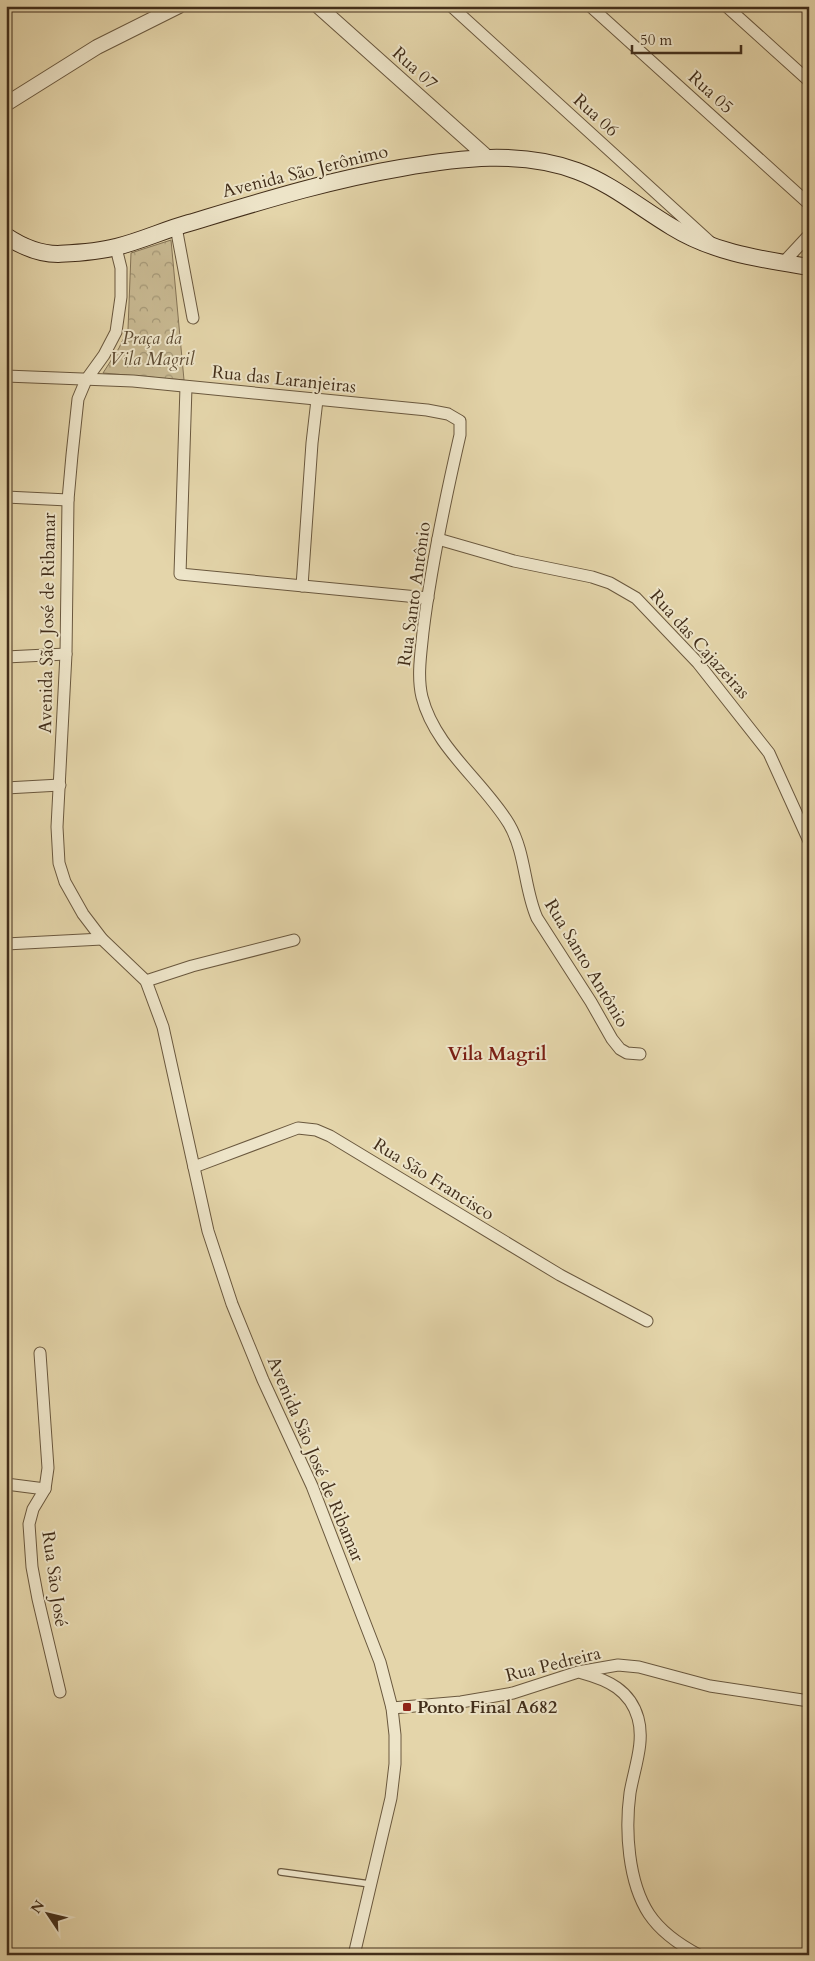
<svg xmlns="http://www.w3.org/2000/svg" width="815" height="1961" viewBox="0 0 815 1961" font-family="Cardo,serif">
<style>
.forest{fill:url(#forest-crowns);stroke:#857456}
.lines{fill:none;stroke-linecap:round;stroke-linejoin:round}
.service-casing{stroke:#6a583e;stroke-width:8}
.minor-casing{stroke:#6a583e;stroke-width:13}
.tertiary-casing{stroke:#6a583e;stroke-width:16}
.secondary-casing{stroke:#422e1a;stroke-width:18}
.service{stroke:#ede4c8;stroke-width:5.5}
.minor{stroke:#ede4c8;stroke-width:11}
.tertiary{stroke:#ede4c8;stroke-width:14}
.secondary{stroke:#ede4c8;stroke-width:16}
.poi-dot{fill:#8f2418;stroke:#ede4c8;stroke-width:2}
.labels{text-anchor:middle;stroke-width:4;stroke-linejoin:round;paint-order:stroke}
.street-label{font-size:18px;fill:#422e1a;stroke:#ede4c8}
.park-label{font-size:18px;font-style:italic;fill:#5d4a32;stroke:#ede4c8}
.poi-label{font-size:18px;font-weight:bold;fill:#422e1a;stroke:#ede4c8;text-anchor:start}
.neighbourhood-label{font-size:19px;font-weight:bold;fill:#7a1f14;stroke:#ede4c8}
</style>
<defs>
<pattern id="forest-crowns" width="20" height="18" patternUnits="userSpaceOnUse" patternTransform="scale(1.25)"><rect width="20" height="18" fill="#c8b992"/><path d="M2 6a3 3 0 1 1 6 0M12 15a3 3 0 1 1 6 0" fill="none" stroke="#a49776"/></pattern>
</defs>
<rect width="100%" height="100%" fill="#e4d5aa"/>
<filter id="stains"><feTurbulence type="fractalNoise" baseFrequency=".004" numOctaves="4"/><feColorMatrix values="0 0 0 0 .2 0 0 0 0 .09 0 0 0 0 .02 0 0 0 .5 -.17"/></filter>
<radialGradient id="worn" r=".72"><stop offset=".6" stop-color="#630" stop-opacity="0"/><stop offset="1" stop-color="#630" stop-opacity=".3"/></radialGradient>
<!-- forest -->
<polygon class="forest" points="171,240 184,380 103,373 119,348 128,329 131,253"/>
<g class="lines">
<defs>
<polyline id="service" points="281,1872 370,1884"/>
<g id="minor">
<polyline points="451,6 710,242"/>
<polyline points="590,6 809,204"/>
<polyline points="726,6 809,81"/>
<polyline points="176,227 193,318"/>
<polyline points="116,248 121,268 121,297 116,332 104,355 86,380 78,399 72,455 68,500 66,654 57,827 59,863 65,882 83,914 102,939 146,981 163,1027 208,1231 232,1304 263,1380 312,1486 380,1662 392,1708 395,1735 395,1764 391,1798 354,1955"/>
<polyline points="783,263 809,235"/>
<path d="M 6,376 L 133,381 L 427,410 L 448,414 L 460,421 L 460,435 C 445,500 431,566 423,632 C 421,653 417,676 422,697 C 435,748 483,781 509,824 C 526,853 524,889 537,918 L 591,1002 L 612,1039 L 620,1049 L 627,1053 L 640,1054"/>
<polyline points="186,387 180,574 428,598"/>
<polyline points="6,497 68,500"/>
<polyline points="438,539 514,561 592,577 610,583 636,598 698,663 769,753 809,841"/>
<polyline points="302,586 312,443 317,400"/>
<polyline points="6,657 66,654"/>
<polyline points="6,788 60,785"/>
<polyline points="6,944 102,939"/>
<polyline points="146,981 192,966 294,940"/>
<polyline points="194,1167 298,1128 316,1130 330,1136 560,1275 647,1321"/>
<polyline points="40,1353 48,1468 45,1489 33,1509 29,1524 32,1567 38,1599 60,1692"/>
<polyline points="6,1484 45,1489"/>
<path d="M 582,1673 C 608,1680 630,1690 638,1718 C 645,1742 634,1769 630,1793 C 625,1830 628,1882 649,1914 C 661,1932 680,1945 699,1955"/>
<polyline points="392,1708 461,1702 513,1693 578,1672 618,1665 639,1667 710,1686 809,1701"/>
</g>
<g id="tertiary">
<polyline points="318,6 487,157"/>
<polyline points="6,104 97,47 179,6"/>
</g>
<path id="secondary" d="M 6,236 C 21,246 39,254 58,254 C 76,253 98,252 116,247 C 141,241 164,230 189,223 C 259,202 329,180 401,168 C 459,158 521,150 577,171 C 612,184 640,208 672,227 C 714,253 760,259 809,267"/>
</defs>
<!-- service casing -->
<use href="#service" class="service-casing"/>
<!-- minor casing -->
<use href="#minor" class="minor-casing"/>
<!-- tertiary casing -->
<use href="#tertiary" class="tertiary-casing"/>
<!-- secondary casing -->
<use href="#secondary" class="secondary-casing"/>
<!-- service -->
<use href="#service" class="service"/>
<!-- minor -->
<use href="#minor" class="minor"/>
<!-- tertiary -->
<use href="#tertiary" class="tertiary"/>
<!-- secondary -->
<use href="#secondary" class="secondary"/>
</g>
<!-- markers -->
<rect class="poi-dot" x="402" y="1702" width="10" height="10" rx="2.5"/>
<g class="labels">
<!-- street labels -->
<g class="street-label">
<text transform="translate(415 68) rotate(42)" y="6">Rua 07</text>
<text transform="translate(711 92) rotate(42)" y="6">Rua 05</text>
<text transform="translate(596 115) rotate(42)" y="6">Rua 06</text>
<text transform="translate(305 171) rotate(-14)" y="6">Avenida São Jerônimo</text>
<text transform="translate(284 379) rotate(6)" y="6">Rua das Laranjeiras</text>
<text transform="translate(414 594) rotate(-82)" y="6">Rua Santo Antônio</text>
<text transform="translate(47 623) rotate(-89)" y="6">Avenida São José de Ribamar</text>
<text transform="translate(700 644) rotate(48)" y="6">Rua das Cajazeiras</text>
<text transform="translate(587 963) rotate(59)" y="6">Rua Santo Antônio</text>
<text transform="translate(434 1179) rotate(32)" y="6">Rua São Francisco</text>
<text transform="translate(316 1459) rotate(67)" y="6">Avenida São José de Ribamar</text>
<text transform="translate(55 1579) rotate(82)" y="6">Rua São José</text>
<text transform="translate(553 1664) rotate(-14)" y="6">Rua Pedreira</text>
</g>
<!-- park labels -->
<g class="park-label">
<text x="152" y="344">Praça da<tspan x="152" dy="21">Vila Magril</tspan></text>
</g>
<!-- poi labels -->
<g class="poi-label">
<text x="417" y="1713">Ponto Final A682</text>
</g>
<!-- neighbourhood labels -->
<g class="neighbourhood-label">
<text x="497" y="1060">Vila Magril</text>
</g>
</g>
<!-- margin -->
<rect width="815" height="1961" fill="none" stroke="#e4d5aa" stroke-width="25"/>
<rect x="8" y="8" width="800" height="1946" fill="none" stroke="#422e1a" stroke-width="2.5"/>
<rect x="12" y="12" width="790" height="1936" fill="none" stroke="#422e1a"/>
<!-- north arrow -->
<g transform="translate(48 1914) rotate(305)" stroke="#ede4c8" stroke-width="4" paint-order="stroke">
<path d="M0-4L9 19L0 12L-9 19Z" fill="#422e1a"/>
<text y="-8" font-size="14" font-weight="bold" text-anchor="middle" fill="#422e1a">N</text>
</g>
<!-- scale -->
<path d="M632 45v8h109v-8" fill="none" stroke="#422e1a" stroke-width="2.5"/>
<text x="640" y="45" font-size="15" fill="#422e1a" stroke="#ede4c8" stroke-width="4" paint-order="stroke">50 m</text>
<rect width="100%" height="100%" filter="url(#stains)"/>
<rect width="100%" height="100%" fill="url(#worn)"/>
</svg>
